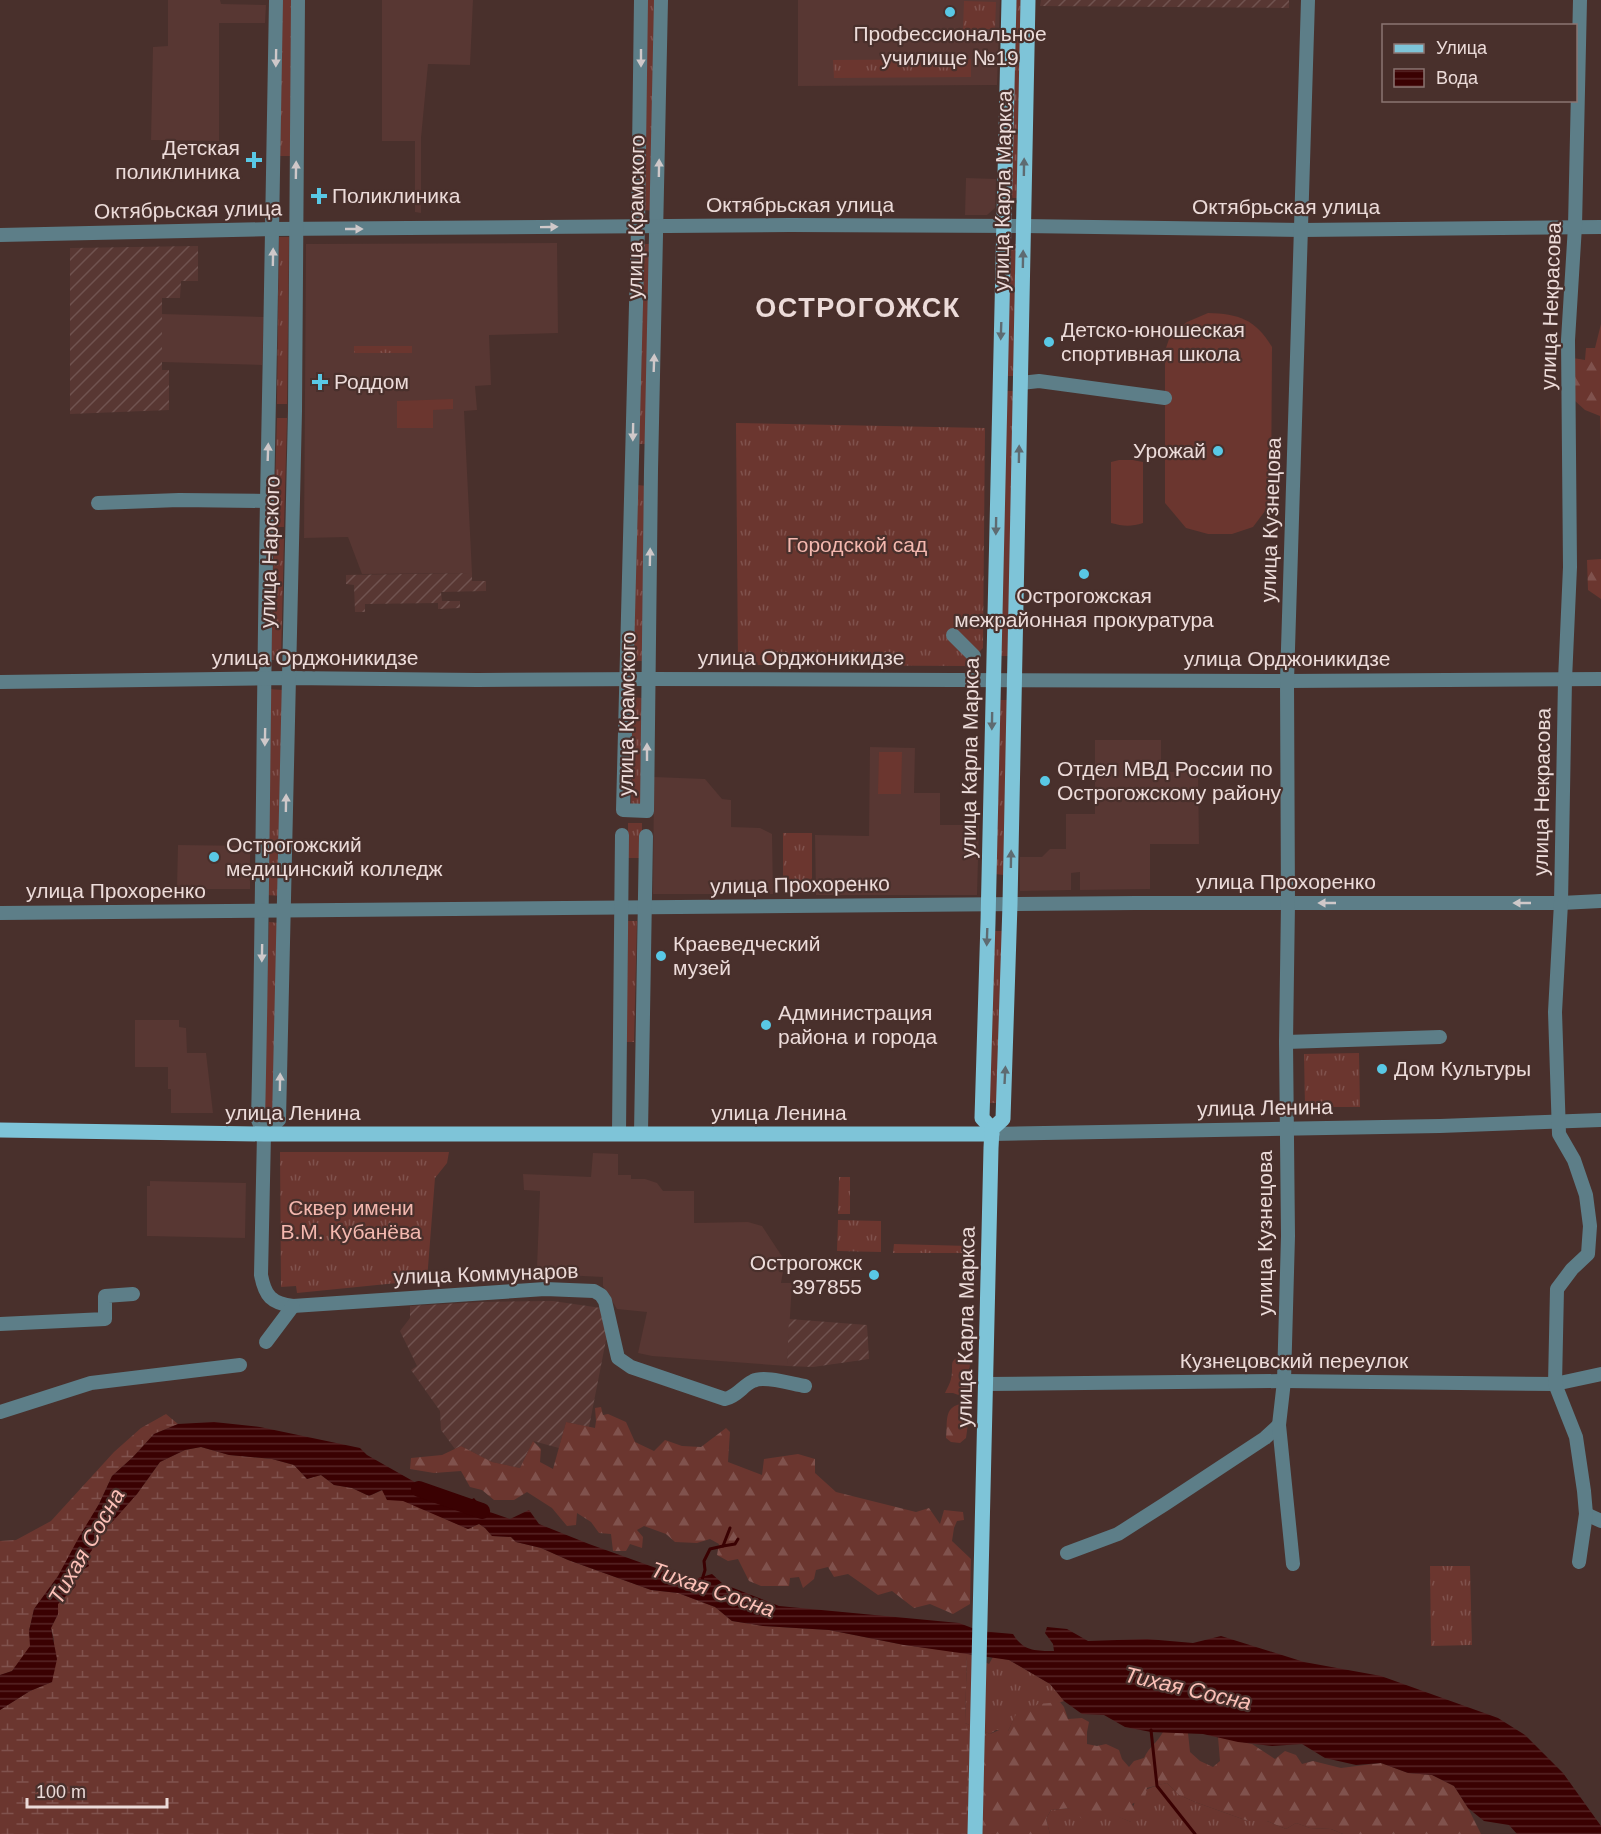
<svg xmlns="http://www.w3.org/2000/svg" width="1601" height="1834" viewBox="0 0 1601 1834" font-family="Helvetica,sans-serif">
<style>
.built{fill:#583733}
.industrial{fill:url(#industrial-furrows)}
.grass{fill:url(#grass-tufts)}
.forest{fill:url(#forest-firs)}
.wetland{fill:url(#wetland-marsh)}
.pitch{fill:#6b362f}
.water{fill:url(#water-rules)}
.lines{fill:none;stroke-linecap:round;stroke-linejoin:round}
.stream{stroke:#3a0102;stroke-width:3}
.river{stroke:#3a0102;stroke-width:16}
.minor{stroke:#5d7e88;stroke-width:14}
.major{stroke:#7ec4d8;stroke-width:15}
.oneway{fill:#cfc8c9}
.oneway2{fill:#5e6b71}
.poi-dot{fill:#59c8e5;stroke:#49302c;stroke-width:2}
.labels{text-anchor:middle;stroke-width:4.5;stroke-linejoin:round;paint-order:stroke}
.poi-label{font-size:21px;fill:#ecdbd9;stroke:#49302c;text-anchor:start}
.street-label{font-size:21px;fill:#ecdbd9;stroke:#49302c}
.park-label{font-size:21px;fill:#f4b8af;stroke:#49302c}
.water-label{font-size:22px;font-style:italic;fill:#fcc0b7;stroke:#49302c}
.district-label{font-size:27px;font-weight:bold;letter-spacing:1.5px;fill:#ecdbd9;stroke:#49302c}
</style>
<defs>
<pattern id="industrial-furrows" width="10" height="10" patternUnits="userSpaceOnUse" patternTransform="scale(1.5)"><rect width="10" height="10" fill="#583733"/><path d="M-1 1l2-2M0 10L10 0M9 11l2-2" fill="none" stroke="#705350"/></pattern>
<pattern id="grass-tufts" width="24" height="20" patternUnits="userSpaceOnUse" patternTransform="scale(1.5)"><rect width="24" height="20" fill="#6b362f"/><path d="M3 7l-1-3M5 7V3M7 7l1-3M15 17l-1-3M17 17v-4M19 17l1-3" fill="none" stroke="#80524d"/></pattern>
<pattern id="forest-firs" width="22" height="20" patternUnits="userSpaceOnUse" patternTransform="scale(1.5)"><rect width="22" height="20" fill="#6b362f"/><path d="M5 1l3.5 6h-7zM16 11l3.5 6h-7z" fill="#80524d"/></pattern>
<pattern id="wetland-marsh" width="20" height="14" patternUnits="userSpaceOnUse" patternTransform="scale(1.5)"><rect width="20" height="14" fill="#6b362f"/><path d="M1 5h8M5 5V1M11 12h8M15 12V8" fill="none" stroke="#80524d"/></pattern>
<pattern id="water-rules" width="6" height="5" patternUnits="userSpaceOnUse" patternTransform="scale(1.5)"><rect width="6" height="5" fill="#3a0102"/><path d="M0 2.5h6" fill="none" stroke="#572526"/></pattern>
</defs>
<rect width="100%" height="100%" fill="#49302c"/>
<!-- built -->
<g class="built">
<polygon points="168,0 220,0 221,4 266,5 265,23 219,23 219,141 151,140 153,47 168,46"/>
<polygon points="382,0 473,0 470,65 428,64 421,138 421,213 415,212 415,141 382,141"/>
<polygon points="798,0 1000,0 997,85 798,86"/>
<polygon points="966,178 996,179 995,208 987,215 965,215"/>
<polygon points="557,243 558,333 489,335 491,385 475,386 477,410 464,411 472,573 362,574 348,537 304,538 306,244"/>
<polygon points="162,314 264,317 262,365 162,362"/>
<polygon points="1095,740 1161,740 1161,772 1198,772 1199,844 1150,844 1150,889 1080,890 1080,872 1071,873 1071,890 1020,891 1020,857 1042,857 1050,849 1066,849 1066,814 1095,814"/>
<polygon points="870,747 915,748 914,793 940,793 940,825 979,825 977,895 816,895 815,835 869,836"/>
<polygon points="654,777 705,779 722,799 731,800 731,827 760,828 772,834 773,894 653,894"/>
<polygon points="178,845 250,846 250,889 177,889"/>
<polygon points="135,1020 179,1020 179,1027 186,1028 187,1053 206,1053 213,1113 171,1113 171,1089 168,1089 168,1067 135,1067"/>
<polygon points="593,1153 618,1154 618,1175 631,1175 631,1179 645,1179 657,1183 663,1191 694,1191 694,1223 748,1222 762,1226 785,1261 781,1283 792,1283 787,1366 652,1356 638,1353 647,1312 617,1309 603,1286 603,1277 562,1275 537,1267 540,1191 524,1190 523,1174 591,1177"/>
<polygon points="150,1181 246,1183 245,1238 147,1236 147,1186 150,1186"/>
</g>
<!-- industrial -->
<g class="industrial">
<polygon points="1041,0 1289,0 1289,8 1040,6"/>
<polygon points="198,246 198,281 181,281 180,298 162,298 162,370 169,370 169,410 70,414 70,248"/>
<polygon points="472,573 472,581 486,581 486,591 441,592 442,601 460,601 460,608 438,609 438,603 365,604 365,612 355,612 354,585 346,584 346,575"/>
<polygon points="553,1301 601,1308 607,1340 606,1340 589,1427 566,1422 559,1448 533,1441 520,1468 492,1462 461,1446 455,1449 441,1430 440,1411 411,1370 417,1366 400,1331 410,1318 410,1306 480,1302"/>
<polygon points="789,1319 867,1325 869,1359 813,1367 787,1366"/>
</g>
<!-- grass -->
<g class="grass">
<polygon points="281,0 295,0 291,156 279,156"/>
<polygon points="647,0 657,0 654,211 643,210"/>
<polygon points="1013,0 1022,0 1019,198 1009,198"/>
<polygon points="964,1 996,2 995,29 963,29"/>
<polygon points="971,59 971,77 834,78 833,60"/>
<polygon points="279,237 289,237 287,404 277,404"/>
<polygon points="642,244 652,244 648,444 639,444"/>
<polygon points="1007,244 1018,244 1015,376 1004,376"/>
<rect x="354" y="346" width="58" height="7"/>
<polygon points="1004,391 1015,391 1010,656 999,656"/>
<polygon points="277,418 287,418 284,527 274,527"/>
<polygon points="736,423 985,428 983,648 965,666 738,665"/>
<polygon points="637,485 647,486 643,661 633,661"/>
<polygon points="274,537 284,538 281,660 271,660"/>
<polygon points="268,689 283,690 281,896 266,895"/>
<polygon points="633,697 642,698 641,804 631,804"/>
<polygon points="997,700 1007,700 1004,875 995,874"/>
<rect x="628" y="823" width="14" height="35"/>
<rect x="783" y="833" width="29" height="60"/>
<polygon points="628,921 637,921 634,1042 626,1042"/>
<polygon points="269,922 279,923 274,1113 264,1113"/>
<polygon points="993,931 1004,931 1000,1103 989,1103"/>
<polygon points="1359,1053 1360,1107 1305,1107 1304,1054"/>
<polygon points="280,1152 449,1152 447,1163 435,1178 427,1280 297,1293 296,1286 281,1287"/>
<polygon points="839,1177 850,1177 850,1214 838,1214"/>
<polygon points="838,1220 881,1221 881,1252 837,1251"/>
<polygon points="894,1244 969,1246 969,1253 893,1253"/>
<polygon points="1430,1566 1470,1566 1472,1645 1431,1646"/>
<polygon points="967,1653 989,1664 993,1657 1009,1660 1050,1684 1064,1701 1055,1704 1049,1703 1014,1719 1008,1731 996,1730 990,1734 965,1723"/>
<path d="M 1167,1783 L 1179,1795 L 1195,1802 L 1248,1821 L 1267,1821 L 1286,1829 L 1296,1823 L 1310,1828 L 1331,1829 L 1343,1834 L 1050,1834 L 1046,1819 L 1051,1810 L 1070,1808 L 1106,1811 L 1131,1822 C 1133,1794 1141,1789 1167,1783 Z"/>
</g>
<!-- forest -->
<g class="forest">
<polygon points="1601,324 1601,447 1600,416 1585,410 1574,400 1573,358 1585,360 1586,348 1595,348"/>
<polygon points="1601,559 1601,599 1588,590 1587,560"/>
<path d="M 968,1355 L 970,1362 L 968,1396 L 964,1397 L 953,1393 L 945,1393 C 947,1388 950,1384 951,1379 C 955,1364 945,1359 968,1355 Z"/>
<path d="M 960,1404 L 967,1407 L 969,1417 L 966,1438 L 960,1443 L 951,1442 L 946,1438 C 948,1424 943,1408 960,1404 Z"/>
<polygon points="601,1407 603,1415 608,1414 626,1422 635,1442 654,1451 665,1440 682,1446 701,1447 726,1428 730,1432 728,1462 762,1475 764,1459 798,1454 815,1459 815,1473 836,1492 916,1512 929,1508 940,1524 944,1510 963,1512 964,1520 957,1521 954,1528 952,1541 971,1559 970,1604 953,1614 930,1604 914,1608 892,1591 878,1595 848,1574 834,1577 828,1567 816,1570 814,1579 803,1588 799,1577 790,1578 789,1586 761,1586 749,1581 738,1559 728,1561 717,1555 719,1544 710,1539 697,1543 675,1542 666,1534 644,1526 637,1530 643,1537 642,1548 630,1544 626,1551 613,1551 611,1534 599,1533 591,1522 577,1513 576,1525 567,1526 552,1508 527,1492 514,1500 494,1500 482,1490 470,1487 461,1471 434,1473 410,1469 411,1458 442,1455 461,1446 492,1462 520,1468 533,1441 541,1449 540,1462 553,1469 566,1422 595,1428 596,1421 595,1408"/>
<path d="M 1060,1702 L 1064,1707 L 1068,1719 L 1082,1718 L 1089,1722 L 1087,1732 L 1087,1744 L 1097,1746 L 1106,1744 L 1119,1750 L 1122,1759 L 1129,1767 L 1134,1761 L 1144,1758 C 1149,1747 1157,1743 1163,1732 L 1188,1733 L 1190,1752 L 1200,1761 L 1213,1767 L 1220,1761 L 1218,1737 L 1252,1744 L 1275,1759 L 1285,1751 L 1296,1755 L 1302,1764 L 1313,1761 L 1341,1768 L 1381,1763 L 1408,1773 L 1432,1775 L 1454,1786 L 1468,1808 L 1481,1834 L 1343,1834 L 1331,1829 L 1310,1828 L 1296,1823 L 1286,1829 L 1267,1821 L 1248,1821 L 1195,1802 L 1179,1795 L 1167,1783 L 1147,1788 L 1143,1799 L 1132,1804 L 1137,1814 L 1131,1822 L 1106,1812 L 1101,1819 L 1083,1820 L 1070,1808 L 1051,1810 L 1046,1819 L 1050,1834 L 905,1834 L 965,1723 L 990,1734 L 1004,1728 L 1008,1731 L 1020,1706 L 1032,1709 L 1038,1704 Z"/>
</g>
<!-- wetland -->
<g class="wetland">
<polygon points="166,1414 178,1424 154,1434 133,1457 112,1476 99,1504 58,1576 34,1609 29,1631 31,1646 12,1671 0,1675 0,1541 16,1540 51,1521 114,1452 141,1428"/>
<polygon points="201,1447 229,1455 272,1459 294,1465 307,1479 321,1475 334,1485 352,1488 369,1496 383,1490 387,1500 403,1500 468,1529 479,1524 485,1528 492,1536 511,1537 516,1542 541,1548 568,1560 651,1590 678,1593 715,1607 732,1621 763,1626 829,1630 904,1645 967,1653 965,1723 969,1733 966,1834 0,1834 0,1710 30,1691 52,1682 54,1639 51,1628 58,1614 58,1604 73,1575 92,1550 94,1538 102,1532 137,1494 160,1462 185,1450"/>
</g>
<!-- pitch -->
<g class="pitch">
<path d="M 1208,313 C 1239,314 1255,319 1272,347 L 1271,503 L 1253,527 L 1232,534 L 1208,534 L 1186,528 L 1165,503 L 1165,351 L 1170,336 L 1187,322 Z"/>
<polygon points="453,399 453,409 433,410 433,428 397,428 397,401"/>
<path d="M 1119,460 L 1133,460 L 1143,462 L 1143,523 C 1131,527 1122,526 1111,523 L 1111,462 Z"/>
<polygon points="879,752 902,752 901,794 878,794"/>
</g>
<!-- water -->
<path class="water" d="M 214,1422 L 260,1427 L 360,1448 L 367,1455 L 441,1497 L 463,1504 L 474,1498 L 484,1510 L 510,1519 L 529,1510 L 539,1524 L 589,1544 L 656,1568 L 695,1579 L 712,1574 L 723,1584 L 779,1606 L 959,1623 L 980,1631 L 1013,1634 C 1023,1651 1035,1651 1054,1651 L 1053,1644 L 1045,1633 L 1047,1627 L 1067,1629 L 1088,1641 L 1147,1639 L 1193,1643 L 1221,1636 L 1304,1662 L 1381,1676 L 1498,1718 L 1525,1735 L 1563,1773 L 1601,1826 L 1601,1834 L 1517,1834 L 1509,1825 L 1484,1821 L 1468,1808 L 1454,1786 L 1432,1775 L 1408,1773 L 1381,1763 L 1356,1765 L 1325,1758 L 1302,1744 L 1272,1746 L 1238,1742 L 1203,1734 L 1151,1732 L 1125,1727 L 1104,1715 L 1082,1714 L 1064,1701 L 1050,1684 L 1009,1660 L 904,1645 L 829,1630 L 763,1626 L 732,1621 L 715,1607 L 678,1593 L 651,1590 L 568,1560 L 541,1548 L 516,1542 L 511,1537 L 492,1536 L 485,1528 L 479,1524 L 468,1529 L 403,1501 L 387,1500 L 382,1490 L 369,1496 L 352,1488 L 334,1485 L 321,1475 L 307,1479 L 294,1465 L 272,1459 L 229,1455 L 201,1447 L 185,1450 L 160,1462 L 137,1494 L 114,1520 L 94,1538 L 92,1550 L 87,1557 L 89,1566 L 73,1575 L 76,1586 L 58,1604 L 58,1614 L 51,1628 L 57,1659 L 52,1682 L 30,1691 L 0,1710 L 0,1675 L 12,1671 L 30,1646 L 29,1631 L 34,1609 L 58,1576 L 79,1537 L 99,1504 L 112,1476 L 133,1457 L 154,1434 L 178,1424 Z"/>
<g class="lines">
<!-- stream -->
<g class="stream">
<polyline points="723,1546 735,1544 738,1539"/>
<polyline points="702,1580 705,1570 704,1561 710,1549 723,1546 730,1528"/>
<polyline points="1151,1730 1157,1786 1195,1834"/>
</g>
<!-- river -->
<polyline class="river" points="419,1489 482,1511"/>
<!-- minor -->
<g class="minor">
<path d="M 276,0 C 274,167 270,334 267,501 C 263,707 263,913 258,1120 L 264,1134 L 261,1275 C 265,1296 271,1303 293,1306 L 545,1289 L 594,1291 L 601,1295 L 605,1301 L 618,1358 L 631,1367 L 725,1399 C 738,1396 742,1386 753,1381 C 764,1375 792,1384 805,1386"/>
<polyline points="641,0 638,227 623,810 647,811 651,470 661,0"/>
<polyline points="0,235 273,229 790,225 1023,226 1301,230 1601,227"/>
<polyline points="1021,383 1039,381 1165,398"/>
<polyline points="98,503 179,500 267,501"/>
<polyline points="953,635 974,656"/>
<polyline points="0,682 288,678 477,680 648,679 1287,681 1601,679"/>
<polyline points="0,913 1136,903 1561,903 1601,901"/>
<polyline points="1286,1042 1440,1037"/>
<polyline points="619,1133 622,835"/>
<polyline points="641,1133 646,836"/>
<polyline points="264,1134 279,1120 295,411 298,0"/>
<polyline points="992,1134 1440,1126 1601,1120"/>
<polyline points="0,1324 105,1319 105,1296 133,1294"/>
<polyline points="266,1342 293,1306"/>
<polyline points="985,1384 1284,1381 1555,1384 1601,1374"/>
<polyline points="0,1412 91,1383 240,1365"/>
<polyline points="1586,1514 1601,1521"/>
<polyline points="1067,1553 1118,1534 1165,1504 1265,1438 1279,1425"/>
<polyline points="1579,1562 1586,1514 1584,1491 1576,1437 1555,1384 1557,1289 1572,1269 1588,1254 1590,1226 1586,1195 1574,1160 1559,1134 1555,1012 1561,903 1565,680 1570,567 1568,340 1575,226 1580,0"/>
<polyline points="1293,1564 1279,1425 1284,1381 1288,1236 1286,1042 1288,903 1287,681 1308,0"/>
</g>
<!-- major -->
<g class="major">
<polyline points="992,1129 982,1118 988,922 1009,0"/>
<polyline points="0,1130 264,1134 992,1134"/>
<polyline points="975,1834 991,1148 992,1129 1003,1119 1010,904 1028,0"/>
</g>
</g>
<!-- one-way arrows -->
<defs><path id="oneway-solid" d="M-6-.8H1V-3.2L6.5 0L1 3.2V.8H-6Z" transform="scale(1.5)"/></defs>
<g class="oneway">
<use href="#oneway-solid" transform="translate(276 58) rotate(91)"/>
<use href="#oneway-solid" transform="translate(641 58) rotate(90)"/>
<use href="#oneway-solid" transform="translate(659 168) rotate(-89)"/>
<use href="#oneway-solid" transform="translate(296 170) rotate(-89)"/>
<use href="#oneway-solid" transform="translate(549 227) rotate(-1)"/>
<use href="#oneway-solid" transform="translate(354 229)"/>
<use href="#oneway-solid" transform="translate(273 257) rotate(-89)"/>
<use href="#oneway-solid" transform="translate(654 363) rotate(-88)"/>
<use href="#oneway-solid" transform="translate(633 432) rotate(91)"/>
<use href="#oneway-solid" transform="translate(268 452) rotate(-88)"/>
<use href="#oneway-solid" transform="translate(650 557) rotate(-89)"/>
<use href="#oneway-solid" transform="translate(265 737) rotate(91)"/>
<use href="#oneway-solid" transform="translate(647 752) rotate(-90)"/>
<use href="#oneway-solid" transform="translate(286 803) rotate(-89)"/>
<use href="#oneway-solid" transform="translate(1327 903) rotate(180)"/>
<use href="#oneway-solid" transform="translate(1522 903) rotate(180)"/>
<use href="#oneway-solid" transform="translate(262 953) rotate(91)"/>
<use href="#oneway-solid" transform="translate(280 1082) rotate(-89)"/>
</g>
<g class="oneway2">
<use href="#oneway-solid" transform="translate(1024 167) rotate(-89)"/>
<use href="#oneway-solid" transform="translate(1023 259) rotate(-89)"/>
<use href="#oneway-solid" transform="translate(1001 331) rotate(92)"/>
<use href="#oneway-solid" transform="translate(1019 454) rotate(-89)"/>
<use href="#oneway-solid" transform="translate(996 526) rotate(91)"/>
<use href="#oneway-solid" transform="translate(992 721) rotate(91)"/>
<use href="#oneway-solid" transform="translate(1011 859) rotate(-89)"/>
<use href="#oneway-solid" transform="translate(987 937) rotate(92)"/>
<use href="#oneway-solid" transform="translate(1005 1075) rotate(-87)"/>
</g>
<!-- markers -->
<g class="poi-dot">
<circle cx="950" cy="12" r="6"/>
<path d="M251 151h6v6h6v6h-6v6h-6v-6h-6v-6h6z"/>
<path d="M316 187h6v6h6v6h-6v6h-6v-6h-6v-6h6z"/>
<circle cx="1049" cy="342" r="6"/>
<path d="M317 373h6v6h6v6h-6v6h-6v-6h-6v-6h6z"/>
<circle cx="1218" cy="451" r="6"/>
<circle cx="1084" cy="574" r="6"/>
<circle cx="1045" cy="781" r="6"/>
<circle cx="214" cy="857" r="6"/>
<circle cx="661" cy="956" r="6"/>
<circle cx="766" cy="1025" r="6"/>
<circle cx="1382" cy="1069" r="6"/>
<circle cx="874" cy="1275" r="6"/>
</g>
<g class="labels">
<!-- poi labels -->
<g class="poi-label">
<text x="950" y="41" text-anchor="middle">Профессиональное<tspan x="950" dy="24">училище №19</tspan></text>
<text x="240" y="155" text-anchor="end">Детская<tspan x="240" dy="24">поликлиника</tspan></text>
<text x="332" y="203">Поликлиника</text>
<text x="1061" y="337">Детско-юношеская<tspan x="1061" dy="24">спортивная школа</tspan></text>
<text x="334" y="389">Роддом</text>
<text x="1206" y="458" text-anchor="end">Урожай</text>
<text x="1084" y="603" text-anchor="middle">Острогожская<tspan x="1084" dy="24">межрайонная прокуратура</tspan></text>
<text x="1057" y="776">Отдел МВД России по<tspan x="1057" dy="24">Острогожскому району</tspan></text>
<text x="226" y="852">Острогожский<tspan x="226" dy="24">медицинский колледж</tspan></text>
<text x="673" y="951">Краеведческий<tspan x="673" dy="24">музей</tspan></text>
<text x="778" y="1020">Администрация<tspan x="778" dy="24">района и города</tspan></text>
<text x="1394" y="1076">Дом Культуры</text>
<text x="862" y="1270" text-anchor="end">Острогожск<tspan x="862" dy="24">397855</tspan></text>
</g>
<!-- street labels -->
<g class="street-label">
<text transform="translate(1003 191) rotate(-89)" y="7">улица Карла Маркса</text>
<text x="800" y="212">Октябрьская улица</text>
<text x="1286" y="214">Октябрьская улица</text>
<text transform="translate(188 210) rotate(-1)" y="7">Октябрьская улица</text>
<text transform="translate(636 217) rotate(-89)" y="7">улица Крамского</text>
<text transform="translate(1551 306) rotate(-88)" y="7">улица Некрасова</text>
<text transform="translate(1271 520) rotate(-88)" y="7">улица Кузнецова</text>
<text transform="translate(270 552) rotate(-88)" y="7">улица Нарского</text>
<text x="315" y="665">улица Орджоникидзе</text>
<text x="801" y="665">улица Орджоникидзе</text>
<text x="1287" y="666">улица Орджоникидзе</text>
<text transform="translate(627 714) rotate(-89)" y="7">улица Крамского</text>
<text transform="translate(970 758) rotate(-89)" y="7">улица Карла Маркса</text>
<text transform="translate(1542 792) rotate(-89)" y="7">улица Некрасова</text>
<text x="1286" y="889">улица Прохоренко</text>
<text transform="translate(800 885) rotate(-1)" y="7">улица Прохоренко</text>
<text x="116" y="898">улица Прохоренко</text>
<text transform="translate(1265 1108) rotate(-1)" y="7">улица Ленина</text>
<text x="293" y="1120">улица Ленина</text>
<text x="779" y="1120">улица Ленина</text>
<text transform="translate(1265 1233) rotate(-90)" y="7">улица Кузнецова</text>
<text transform="translate(486 1274) rotate(-2)" y="7">улица Коммунаров</text>
<text transform="translate(966 1327) rotate(-89)" y="7">улица Карла Маркса</text>
<text x="1294" y="1368">Кузнецовский переулок</text>
</g>
<!-- park labels -->
<g class="park-label">
<text x="857" y="552">Городской сад</text>
<text x="351" y="1215">Сквер имени<tspan x="351" dy="24">В.М. Кубанёва</tspan></text>
</g>
<!-- water labels -->
<g class="water-label">
<text transform="translate(86 1546) rotate(-60)" y="8">Тихая Сосна</text>
<text transform="translate(713 1589) rotate(19)" y="8">Тихая Сосна</text>
<text transform="translate(1188 1688) rotate(13)" y="8">Тихая Сосна</text>
</g>
<!-- district labels -->
<g class="district-label">
<text x="858" y="317">ОСТРОГОЖСК</text>
</g>
</g>
<!-- legend -->
<rect x="1382" y="24" width="195" height="78" fill="#49302c" stroke="#8a7471" stroke-width="1.5"/>
<rect x="1394" y="44" width="30" height="9" fill="#7ec4d8" stroke="#8a7471" stroke-width="1.5"/>
<text x="1436" y="54" font-size="18" fill="#ecdbd9">Улица</text>
<rect x="1394" y="69" width="30" height="18" fill="url(#water-rules)" stroke="#8a7471" stroke-width="1.5"/>
<text x="1436" y="84" font-size="18" fill="#ecdbd9">Вода</text>
<!-- scale -->
<path d="M27 1798v9h140v-9" fill="none" stroke="#ecdbd9" stroke-width="3"/>
<text x="36" y="1798" font-size="18" fill="#ecdbd9" stroke="#49302c" stroke-width="4.5" paint-order="stroke">100 m</text>
</svg>
